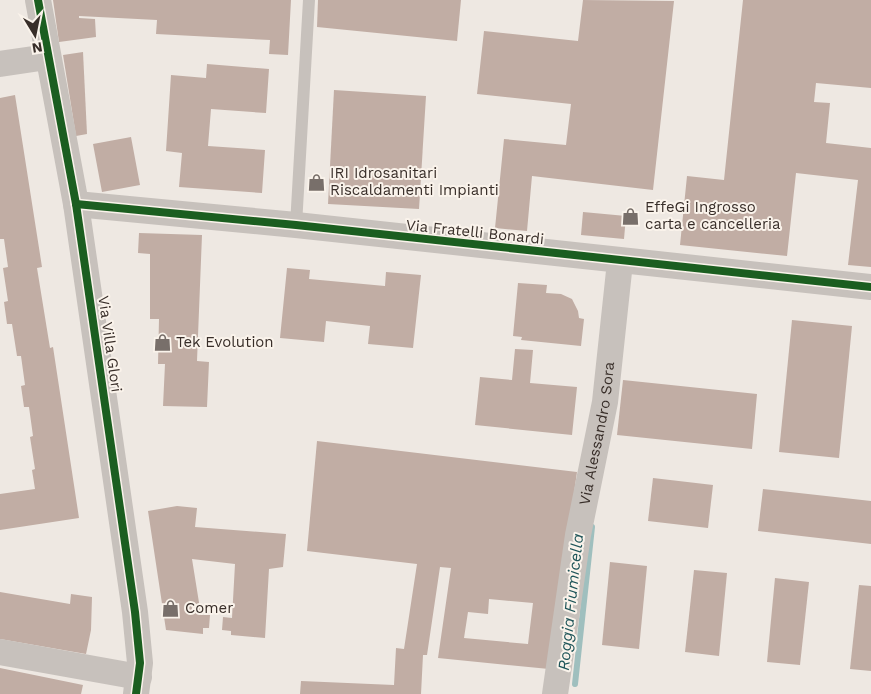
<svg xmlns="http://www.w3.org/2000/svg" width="871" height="694" viewBox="0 0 871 694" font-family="'Work Sans',sans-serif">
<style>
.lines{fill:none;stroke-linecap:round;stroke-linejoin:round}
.stream{stroke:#9fbfbe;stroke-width:6}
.building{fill:#c1ada4;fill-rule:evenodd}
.service{stroke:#c7c1bc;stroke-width:12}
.minor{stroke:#c7c1bc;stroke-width:26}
.cycleway-casing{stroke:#faf3eb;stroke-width:11}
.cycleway{stroke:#1b5e20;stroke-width:8}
.labels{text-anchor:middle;stroke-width:4;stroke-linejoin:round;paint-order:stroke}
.poi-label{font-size:15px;fill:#382e29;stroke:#faf3eb;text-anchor:start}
.street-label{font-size:15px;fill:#382e29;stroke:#faf3eb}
.water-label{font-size:16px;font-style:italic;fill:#1f5559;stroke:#faf3eb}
</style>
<rect width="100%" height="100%" fill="#eee8e2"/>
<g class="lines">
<!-- stream -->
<polyline class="stream" points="575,684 592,527"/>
</g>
<!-- building -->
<g class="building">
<polygon points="53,0 291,0 288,55 269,54 270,40 156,34 157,20 79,16 79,18 95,19 96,37 59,42"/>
<polygon points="318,0 461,0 457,41 317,27"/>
<polygon points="583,0 674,1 653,190 532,176 527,231 495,228 504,139 566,145 571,104 477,94 484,31 578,41"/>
<polygon points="743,0 871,0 871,88 816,83 814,102 830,103 826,143 871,148 871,267 848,265 858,180 796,173 787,256 680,245 687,176 724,180"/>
<polygon points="83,52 87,134 76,136 63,55"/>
<polygon points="207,64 269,69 266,113 211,109 208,146 265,150 262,193 179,187 182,153 166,151 171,75 206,78"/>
<polygon points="334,90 426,96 419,209 328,204"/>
<polygon points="15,95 42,267 37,268 50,348 53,347 79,518 0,530 0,494 35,489 32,470 35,469 30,437 33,436 29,407 24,407 21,386 25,385 21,356 17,356 12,324 7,324 4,302 8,301 3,268 8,267 4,239 0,239 0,98"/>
<polygon points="131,137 140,185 102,192 93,144"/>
<polygon points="583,212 626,216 624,239 581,235"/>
<polygon points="139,233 202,235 197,361 209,362 207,407 163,406 165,364 158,364 159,319 150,319 150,254 138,253"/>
<polygon points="287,268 310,270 309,279 385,286 386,272 421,275 413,348 368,344 370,326 326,321 324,342 280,338"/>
<polygon points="518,283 547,285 546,293 561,294 572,299 578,311 579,318 584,319 581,346 521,340 522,337 513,336"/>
<polygon points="792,320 852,326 839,458 779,452"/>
<polygon points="515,349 533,350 530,383 577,387 572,435 475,425 480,377 512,380"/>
<polygon points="623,380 757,394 752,449 617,435"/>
<path d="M 317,441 L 577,472 L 549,669 L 438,658 L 451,568 L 440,567 L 427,655 L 423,655 L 421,694 L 300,694 L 301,681 L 394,685 L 396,648 L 404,649 L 417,564 L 307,551 ZM 489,599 L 533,603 L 528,644 L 464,638 L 468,612 L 488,614 Z"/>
<polygon points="653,478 713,485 708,528 648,521"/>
<polygon points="763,489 871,501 871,544 758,531"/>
<polygon points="177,506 197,508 195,527 286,534 283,567 269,569 265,638 231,635 231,631 222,630 223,617 232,618 235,564 192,559 201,615 210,615 209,628 203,628 203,634 166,630 148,511"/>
<polygon points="610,562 647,566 639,649 602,645"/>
<polygon points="694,570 727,573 719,656 685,652"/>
<polygon points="775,578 809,582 800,665 767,662"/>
<polygon points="859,585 871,586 871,671 850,669"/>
<polygon points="0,592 70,604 71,594 92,597 91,630 86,654 0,639"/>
<polygon points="0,668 83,685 81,694 0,694"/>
</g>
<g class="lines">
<!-- service -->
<polyline class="service" points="296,225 309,0"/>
<!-- minor -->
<g class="minor">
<polyline points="38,0 76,204 135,612 140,663 136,694"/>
<polyline points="0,64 47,57"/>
<polyline points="76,204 296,225 871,287"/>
<polyline points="0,652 139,677"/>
<path id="s1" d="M 555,694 L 578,535 L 605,402 L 620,262"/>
</g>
<defs>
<g id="cycleway">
<polyline points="38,0 76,204 135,612 140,663 136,694"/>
<polyline points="76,204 296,225 871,287"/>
</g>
</defs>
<!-- cycleway casing -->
<use href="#cycleway" class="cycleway-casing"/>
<!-- cycleway -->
<use href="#cycleway" class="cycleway"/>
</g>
<!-- icons -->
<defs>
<symbol id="shop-bare" viewBox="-9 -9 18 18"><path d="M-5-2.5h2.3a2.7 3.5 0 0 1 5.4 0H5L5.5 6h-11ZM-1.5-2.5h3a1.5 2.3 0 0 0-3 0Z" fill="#786f6a" stroke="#faf3eb" stroke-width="2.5" paint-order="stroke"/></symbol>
</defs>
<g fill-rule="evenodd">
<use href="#shop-bare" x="304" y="170" width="25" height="25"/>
<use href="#shop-bare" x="618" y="204" width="25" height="25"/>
<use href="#shop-bare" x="150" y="330" width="25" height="25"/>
<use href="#shop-bare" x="158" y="596" width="25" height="25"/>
</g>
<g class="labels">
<!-- poi labels -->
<g class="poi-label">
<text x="330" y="178">IRI Idrosanitari<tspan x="330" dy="17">Riscaldamenti Impianti</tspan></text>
<text x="645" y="212">EffeGi Ingrosso<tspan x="645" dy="17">carta e cancelleria</tspan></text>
<text x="176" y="347">Tek Evolution</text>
<text x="185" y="613">Comer</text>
</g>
<!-- street labels -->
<g class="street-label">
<text transform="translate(475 232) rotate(6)" y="5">Via Fratelli Bonardi</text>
<text transform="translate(110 344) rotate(82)" y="5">Via Villa Glori</text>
<text dy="5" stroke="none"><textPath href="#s1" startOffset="264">Via Alessandro Sora</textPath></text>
</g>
<!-- water labels -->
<g class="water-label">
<text transform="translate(570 602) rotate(-84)" y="6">Roggia Fiumicella</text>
</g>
</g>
<!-- north arrow -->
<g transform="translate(35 35) rotate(170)" stroke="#faf3eb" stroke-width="4" paint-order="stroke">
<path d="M0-4L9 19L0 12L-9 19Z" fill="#382e29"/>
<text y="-8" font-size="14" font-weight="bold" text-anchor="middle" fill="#382e29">N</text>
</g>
</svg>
